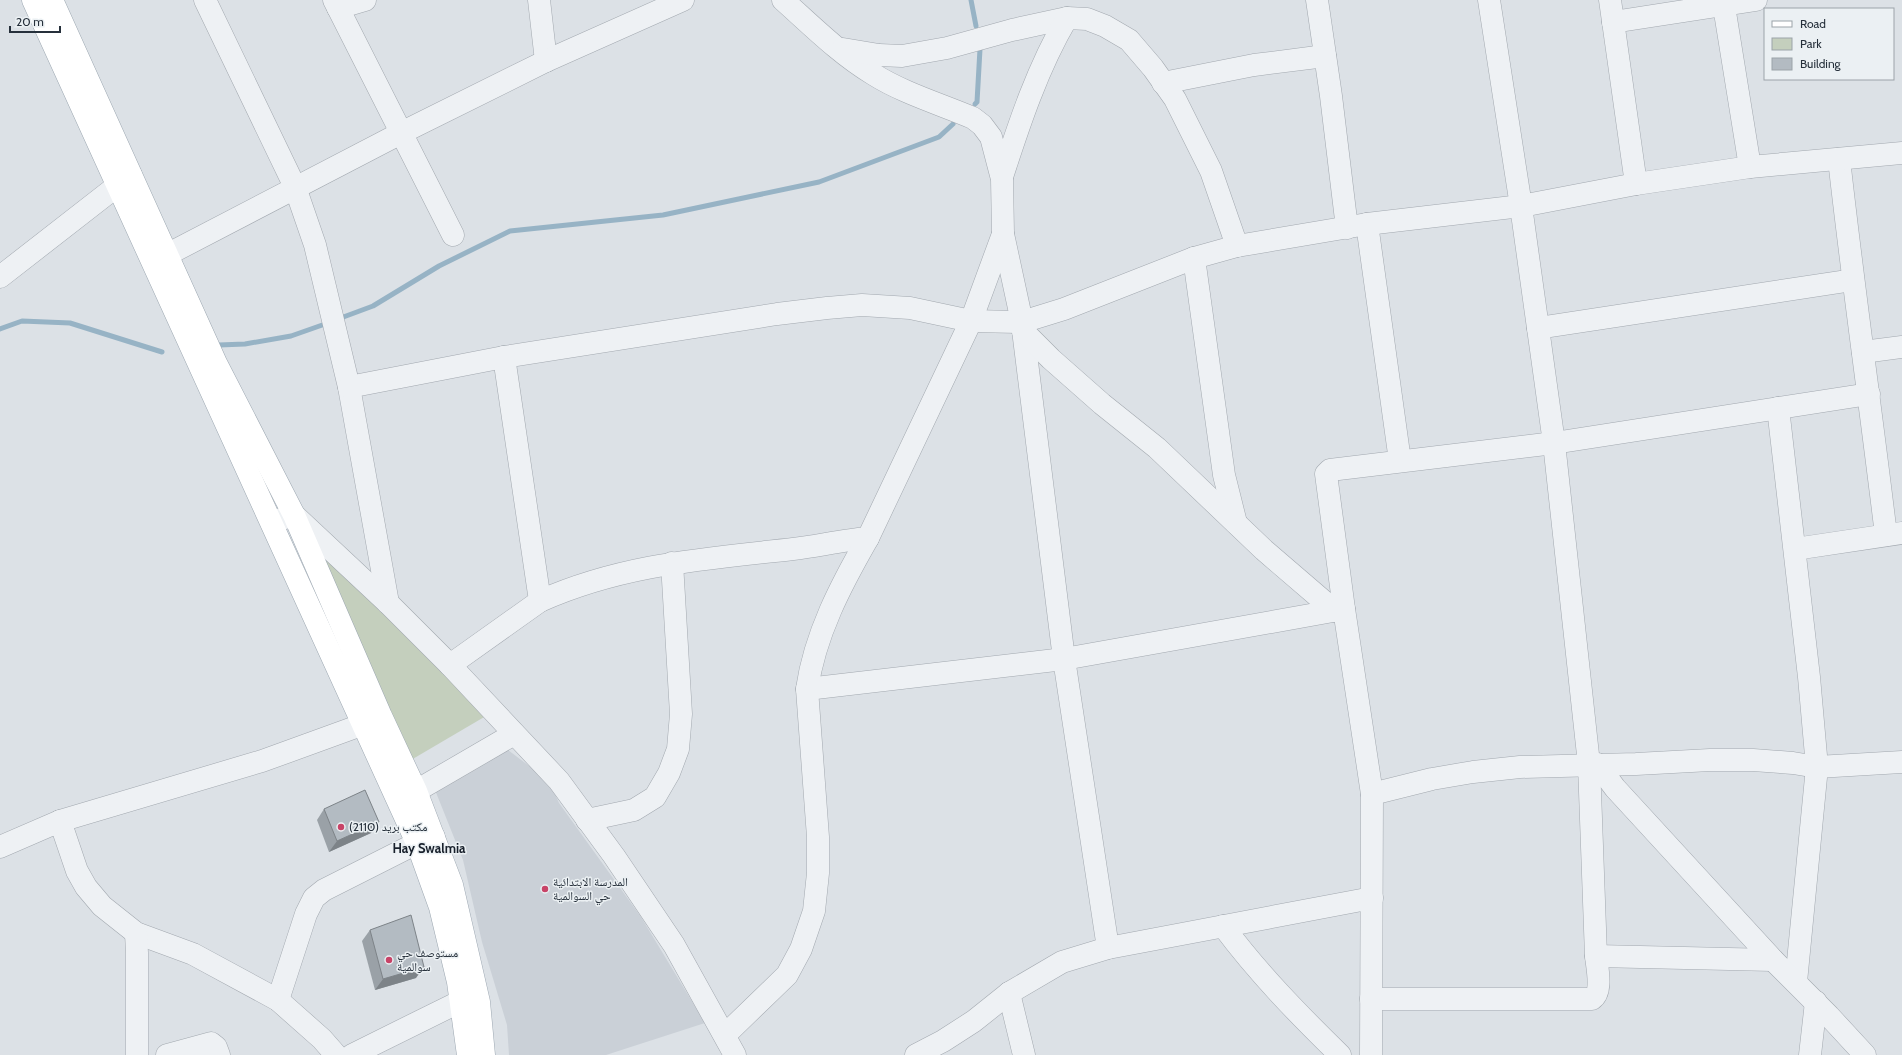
<svg xmlns="http://www.w3.org/2000/svg" width="1902" height="1055" viewBox="0 0 1902 1055" font-family="Cabin,'Noto Naskh Arabic',sans-serif">
<style>
.built{fill:#cad0d7}
.green{fill:#c4cfbd}
.lines{fill:none;stroke-linecap:round;stroke-linejoin:round}
.stream{stroke:#97b3c5;stroke-width:5}
.minor-casing{stroke:#a2a8af;stroke-width:23}
.major-casing{stroke:#9ca7b1;stroke-width:23}
.minor{stroke:#eef1f4;stroke-width:22}
.major{stroke:#fff;stroke-width:22}
.wall{fill:#9aa1a7}
.shaded-wall{fill:#7d8388}
.building{fill:#b3bbc2;stroke:#7d8388}
.poi-dot{fill:#c84367;stroke:#ebf0f3;stroke-width:1.5}
.labels{text-anchor:middle;stroke-width:3;stroke-linejoin:round;paint-order:stroke}
.poi-label{font-size:12px;fill:#26303b;stroke:#ebf0f3;text-anchor:start}
.neighbourhood-label{font-size:13px;font-weight:bold;fill:#19212c;stroke:#ebf0f3}
</style>
<rect width="100%" height="100%" fill="#dce1e6"/>
<!-- built -->
<polygon class="built" points="500,744 549,781 559,803 641,917 705,1023 606,1055 509,1055 507,1025 482,942 463,860 435,790"/>
<!-- green -->
<polygon class="green" points="309,541 491,713 411,760"/>
<g class="lines">
<!-- stream -->
<g class="stream">
<polyline points="971,0 976,26"/>
<polyline points="975,104 977,102 980,49"/>
<polyline points="338,319 373,306 439,266 510,231 663,215 819,182 939,137 953,124"/>
<polyline points="0,329 22,321 70,323 162,352"/>
<polyline points="219,345 245,344 291,336 328,323"/>
</g>
<defs>
<g id="minor">
<polyline points="205,0 295,187 315,245 349,387 388,603"/>
<polyline points="334,0 453,235"/>
<polyline points="539,0 546,61"/>
<path d="M 783,0 C 812,26 840,54 873,74 C 903,93 940,104 973,118 L 982,125 L 991,137 L 1002,179 L 1003,234 L 1022,322 L 1064,659 L 1108,948"/>
<polyline points="1317,0 1331,96 1347,228"/>
<polyline points="1489,0 1521,206 1554,443 1589,764 1596,956 1773,960"/>
<polyline points="1610,0 1636,184"/>
<polyline points="1723,0 1750,167"/>
<polyline points="338,8 365,0"/>
<polyline points="1613,22 1756,0"/>
<polyline points="843,49 879,55 902,56 947,48 1012,30 1067,18 1087,19 1105,26 1129,40 1153,68 1175,99 1211,171 1237,246"/>
<polyline points="1163,83 1254,65 1325,56"/>
<path d="M 1839,159 C 1853,285 1871,410 1886,535"/>
<path d="M 1002,177 C 1019,124 1038,67 1067,18"/>
<polyline points="1367,224 1400,461"/>
<polyline points="1194,258 1224,475 1236,523"/>
<polyline points="153,262 401,133 546,61 683,0"/>
<polyline points="0,277 131,175"/>
<polyline points="1538,328 1853,280"/>
<polyline points="1023,331 1051,359 1102,404 1157,448 1264,550 1335,611"/>
<polyline points="1863,352 1902,347"/>
<polyline points="349,387 504,357 777,314 827,308 862,305 910,308 971,321 1022,322 1064,309 1194,258 1237,246 1367,224 1521,206 1636,184 1750,167 1902,153"/>
<polyline points="1778,408 1809,677 1817,767 1796,982"/>
<polyline points="272,522 294,515 388,603 450,665 559,781 614,856 674,945 735,1055"/>
<polyline points="1795,549 1902,533"/>
<path d="M 540,601 C 623,564 704,559 793,549 C 818,546 843,540 868,538 L 971,321 L 1003,234"/>
<polyline points="450,665 540,601 504,357"/>
<polyline points="807,689 1064,659 1344,609"/>
<polyline points="1597,764 1615,788 1773,960 1829,1016 1865,1055"/>
<polyline points="416,791 514,734"/>
<polyline points="1372,794 1432,779 1473,772 1520,767 1636,764 1710,760 1753,760 1793,763 1817,767 1902,762"/>
<polyline points="587,820 634,810 655,797 669,773 678,749 681,714 672,563"/>
<polyline points="60,821 262,761 364,724 380,716"/>
<polyline points="0,847 60,821 77,871 86,887 102,906 136,933 193,954 278,1000 322,1039 336,1055"/>
<path d="M 1223,926 C 1258,973 1298,1014 1340,1055"/>
<polyline points="136,933 137,953 137,1055"/>
<polyline points="1009,993 1024,1055"/>
<path d="M 1371,999 L 1592,999 C 1603,992 1597,967 1596,956"/>
<polyline points="278,1000 306,914 314,898 324,890 417,843 434,837"/>
<path d="M 725,1035 L 787,975 L 801,949 L 814,911 L 818,873 L 818,837 L 807,689 C 815,634 841,585 868,538"/>
<polyline points="167,1055 211,1043 216,1047 219,1055"/>
<polyline points="352,1055 461,1001"/>
<polyline points="916,1055 943,1041 974,1021 1009,993 1062,962 1108,948 1372,898"/>
<polyline points="1371,1055 1372,794 1344,609 1326,474 1330,470 1554,443 1869,394"/>
<polyline points="1810,1055 1816,1002"/>
</g>
<g id="major">
<polyline points="33,0 417,843 440,907 458,982 468,1055"/>
<polyline points="52,0 216,363 294,515 381,716 416,791 452,885 479,1002 484,1055"/>
</g>
</defs>
<!-- minor casing -->
<use href="#minor" class="minor-casing"/>
<!-- major casing -->
<use href="#major" class="major-casing"/>
<!-- minor -->
<use href="#minor" class="minor"/>
<!-- major -->
<use href="#major" class="major"/>
</g>
<!-- wall -->
<g class="wall">
<polygon points="324,809 371,833 329,852 317,820"/>
<polygon points="370,930 416,978 375,990 362,941"/>
</g>
<!-- shaded-wall -->
<g class="shaded-wall">
<polygon points="379,822 371,833 329,852 337,841"/>
<polygon points="424,967 416,978 375,990 383,979"/>
</g>
<!-- building -->
<g class="building">
<polygon points="365,790 379,822 337,841 324,809"/>
<polygon points="411,915 424,967 383,979 370,930"/>
</g>
<!-- markers -->
<g class="poi-dot">
<circle cx="341" cy="827" r="4"/>
<circle cx="545" cy="889" r="4"/>
<circle cx="389" cy="960" r="4"/>
</g>
<g class="labels">
<!-- poi labels -->
<g class="poi-label">
<text x="349" y="831">مكتب بريد (2110)</text>
<text x="553" y="886">المدرسة الابتدائية<tspan x="553" dy="14">حي السوالمية</tspan></text>
<text x="397" y="957">مستوصف حي<tspan x="397" dy="14">سوالمية</tspan></text>
</g>
<!-- neighbourhood labels -->
<g class="neighbourhood-label">
<text x="429" y="853">Hay Swalmia</text>
</g>
</g>
<!-- legend -->
<rect x="1764" y="8" width="130" height="72" fill="#ebf0f3" stroke="#9ca3a9"/>
<rect x="1772" y="21" width="20" height="6" fill="#ffffff" stroke="#9ca3a9"/>
<text x="1800" y="28" font-size="12" fill="#26303b">Road</text>
<rect x="1772" y="38" width="20" height="12" fill="#c4cfbd" stroke="#9ca3a9"/>
<text x="1800" y="48" font-size="12" fill="#26303b">Park</text>
<rect x="1772" y="58" width="20" height="12" fill="#b3bbc2" stroke="#9ca3a9"/>
<text x="1800" y="68" font-size="12" fill="#26303b">Building</text>
<!-- scale -->
<path d="M10 26v6h50v-6" fill="none" stroke="#26303b" stroke-width="2"/>
<text x="16" y="26" font-size="12" fill="#26303b" stroke="#ebf0f3" stroke-width="3" paint-order="stroke">20 m</text>
</svg>
